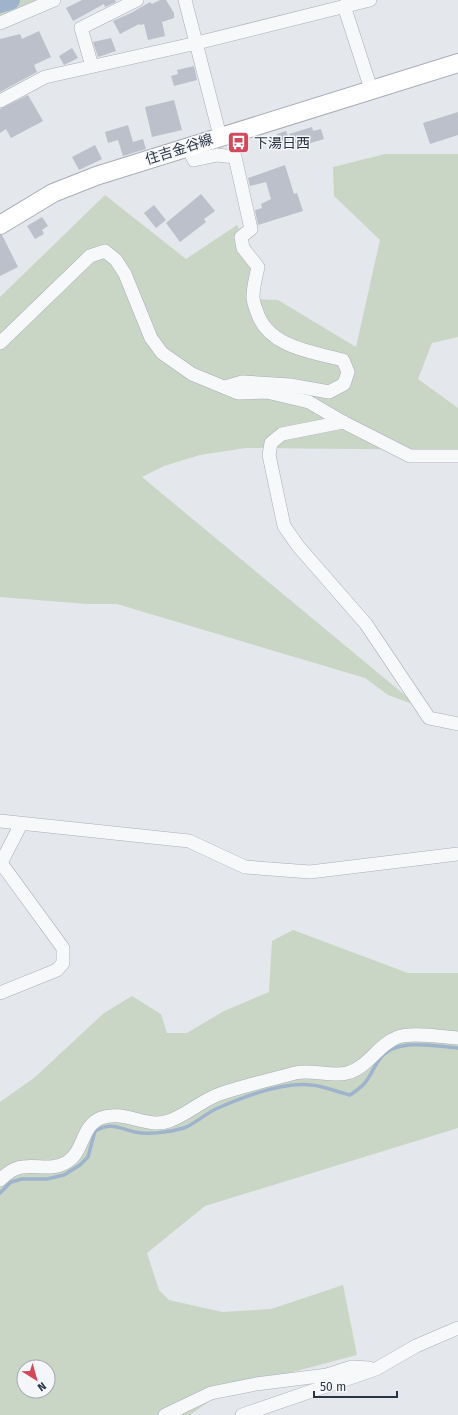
<svg xmlns="http://www.w3.org/2000/svg" width="458" height="1415" viewBox="0 0 458 1415" font-family="'Fira Sans','Noto Sans JP',sans-serif">
<style>
.green{fill:#c9d6c5;fill-rule:evenodd}
.lines{fill:none;stroke-linecap:round;stroke-linejoin:round}
.stream{stroke:#9fb4cc;stroke-width:3.5}
.river{stroke:#9fb4cc;stroke-width:20}
.building{fill:#bbc0ca}
.street-casing{stroke:#a9aeb7;stroke-width:14}
.secondary-casing{stroke:#a9aeb7;stroke-width:20}
.street{stroke:#f7f8fa;stroke-width:13}
.secondary{stroke:#fff;stroke-width:18}
.labels{text-anchor:middle;stroke-width:3;stroke-linejoin:round;paint-order:stroke}
.poi-label{font-size:14px;fill:#2b3445;stroke:#f4f6f9;text-anchor:start}
.street-label{font-size:14px;fill:#2b3445;stroke:#f4f6f9}
</style>
<rect width="100%" height="100%" fill="#e4e7ec"/>
<!-- green -->
<g class="green">
<polygon points="0,0 37,0 0,18"/>
<polygon points="385,154 458,154 458,337 432,343 418,379 458,408 458,450 246,448 200,455 164,466 142,477 418,706 388,695 365,678 117,604 87,604 0,597 0,297 105,195 186,259 237,225 253,261 253,299 278,300 356,347 380,240 334,196 333,167"/>
<path d="M 293,930 L 408,973 L 458,973 L 458,1128 L 205,1206 L 147,1253 L 159,1290 L 169,1300 L 222,1312 L 271,1309 L 343,1285 L 357,1355 L 225,1390 L 190,1415 L 0,1415 L 0,1102 L 34,1078 L 104,1013 L 132,996 L 161,1014 L 167,1033 L 187,1033 L 224,1011 L 269,992 L 272,941 ZM 24,1367 L 48,1367 L 48,1391 L 24,1391 Z"/>
</g>
<g class="lines">
<!-- stream -->
<path class="stream" d="M 0,1193 L 11,1182 L 22,1179 L 47,1179 L 64,1175 L 80,1165 L 88,1157 L 95,1131 C 112,1122 118,1128 135,1132 C 149,1135 170,1132 184,1128 C 195,1124 206,1113 218,1108 C 243,1097 283,1082 311,1085 C 324,1086 337,1092 350,1095 C 370,1082 367,1078 379,1060 C 394,1037 434,1046 458,1048"/>
<!-- river -->
<polyline class="river" points="0,3 10,0"/>
</g>
<!-- building -->
<g class="building">
<polygon points="82,0 115,0 116,2 105,7 104,4 73,21 66,8"/>
<polygon points="160,0 166,0 174,13 174,18 162,22 165,36 148,40 144,24 140,25 139,24 120,34 113,21 131,13 150,2 152,4"/>
<polygon points="39,31 51,57 34,65 37,72 0,92 0,39 20,34 22,39"/>
<polygon points="111,38 116,51 98,57 93,42"/>
<polygon points="72,48 78,58 64,65 59,56"/>
<polygon points="194,66 197,80 174,86 171,76 178,74 177,70"/>
<polygon points="28,95 43,121 11,138 6,129 0,133 0,109"/>
<polygon points="174,100 182,130 152,137 145,107"/>
<polygon points="458,112 458,135 430,144 423,123"/>
<polygon points="128,125 133,142 143,139 146,149 123,156 118,140 108,143 105,132"/>
<polygon points="312,127 313,131 321,129 324,139 301,146 300,142 292,144 289,134"/>
<polygon points="286,131 290,142 280,145 277,134"/>
<polygon points="95,145 102,159 79,170 72,157"/>
<polygon points="285,165 294,194 297,193 303,211 258,225 255,210 262,208 261,204 271,199 266,182 250,186 248,178"/>
<polygon points="201,194 215,211 204,219 206,222 180,242 166,223"/>
<polygon points="154,205 166,220 156,228 144,213"/>
<polygon points="42,217 48,226 42,230 44,234 35,239 27,226"/>
<polygon points="0,235 2,235 18,267 0,276"/>
</g>
<g class="lines">
<defs>
<g id="street">
<polyline points="185,0 220,136"/>
<polyline points="344,6 371,89"/>
<polyline points="0,23 54,0"/>
<polyline points="92,66 81,28 137,0"/>
<polyline points="0,101 45,77 197,43 370,0"/>
<path d="M 187,146 L 194,160 L 217,155 L 235,157 L 251,229 L 241,237 L 243,248 L 258,267 C 256,276 253,287 253,297 C 253,302 255,307 257,312 C 268,347 312,352 343,360 L 348,372 L 344,384 L 329,392 L 290,385 L 242,382 L 225,387"/>
<polyline points="0,343 90,256 105,251 116,260 125,274 151,338 162,353 192,374 238,393 267,392 309,402 343,422 410,456 458,456"/>
<polyline points="343,422 282,434 271,443 269,455 284,526 298,546 366,624 429,718 458,724"/>
<polyline points="0,821 189,841 245,867 310,872 458,854"/>
<polyline points="0,993 57,970 63,963 63,948 1,863 21,824"/>
<path d="M 0,1180 C 5,1175 15,1167 23,1167 C 39,1165 52,1171 67,1162 C 84,1152 81,1126 101,1118 C 124,1109 146,1129 169,1121 C 186,1115 200,1102 217,1095 C 242,1086 270,1080 295,1073 C 312,1069 331,1077 347,1073 C 369,1067 377,1045 398,1037 C 412,1032 442,1037 458,1038"/>
<polyline points="165,1415 211,1393 256,1384 327,1375 352,1367 369,1368"/>
<polyline points="242,1415 376,1369 416,1346 458,1328"/>
</g>
<polyline id="secondary" points="0,225 53,193 96,176 458,63"/>
</defs>
<!-- street casing -->
<use href="#street" class="street-casing"/>
<!-- secondary casing -->
<use href="#secondary" class="secondary-casing"/>
<!-- street -->
<use href="#street" class="street"/>
<!-- secondary -->
<use href="#secondary" class="secondary"/>
</g>
<!-- icons -->
<defs>
<symbol id="bus-square" viewBox="-11 -11 22 22"><rect x="-9" y="-9" width="18" height="18" rx="4" fill="#d1495b" stroke="#f4f6f9"/><path d="M-5-6H5V4H4V6H2V4H-2V6H-4V4H-5ZM-3.5-4V0h7V-4ZM-3.5 1.2v1.5H-2V1.2ZM2 1.2v1.5H3.5V1.2Z" fill="#fff"/></symbol>
</defs>
<g fill-rule="evenodd">
<use href="#bus-square" x="226" y="130" width="25" height="25"/>
</g>
<g class="labels">
<!-- poi labels -->
<g class="poi-label">
<text x="254" y="148">下湯日西</text>
</g>
<!-- street labels -->
<g class="street-label">
<text transform="translate(179 149) rotate(-18)" y="5">住吉金谷線</text>
</g>
</g>
<!-- north arrow -->
<g transform="translate(36 1379) rotate(143)"><circle r="19" fill="#f4f6f9" stroke="#a4a8b1"/>
<path d="M0-3L7 15L0 10L-7 15Z" fill="#d1495b"/>
<text y="-6" font-size="11" font-weight="bold" text-anchor="middle" fill="#2b3445">N</text>
</g>
<!-- scale -->
<path d="M314 1391v6h83v-6" fill="none" stroke="#2b3445" stroke-width="2"/>
<text x="320" y="1391" font-size="12" fill="#2b3445" stroke="#f4f6f9" stroke-width="3" paint-order="stroke">50 m</text>
</svg>
